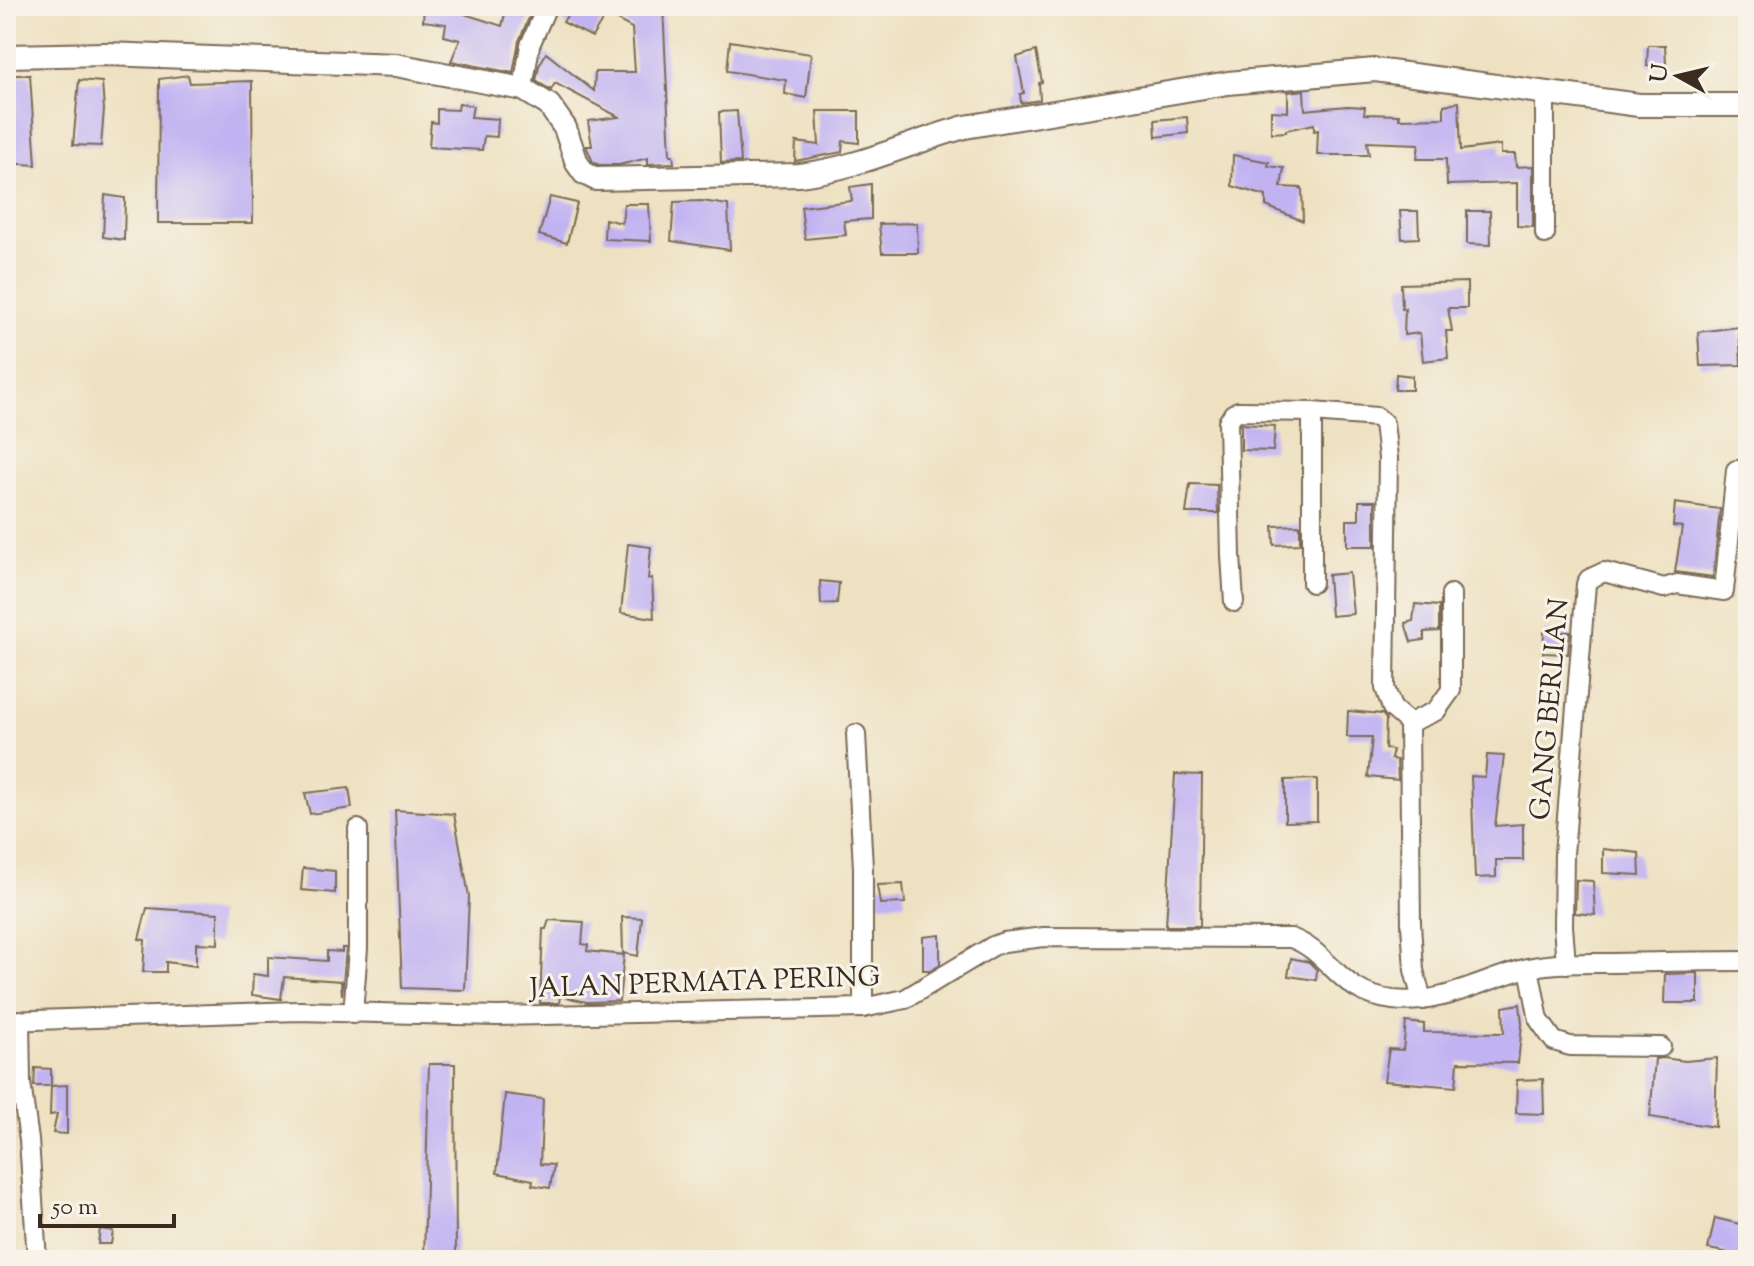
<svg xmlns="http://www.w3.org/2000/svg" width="1754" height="1266" viewBox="0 0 1754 1266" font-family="'Sorts Mill Goudy',serif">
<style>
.building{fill:#c1b3f2}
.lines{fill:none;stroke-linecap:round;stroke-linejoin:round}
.minor-casing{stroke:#7a6a57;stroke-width:22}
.tertiary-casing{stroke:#7a6a57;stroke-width:26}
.minor{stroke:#fff;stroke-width:18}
.tertiary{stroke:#fff;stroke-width:22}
.labels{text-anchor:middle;stroke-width:6;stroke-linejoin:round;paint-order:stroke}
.street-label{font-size:28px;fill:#3b2a1e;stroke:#f7f3e8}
</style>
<rect width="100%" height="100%" fill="#f7f3e8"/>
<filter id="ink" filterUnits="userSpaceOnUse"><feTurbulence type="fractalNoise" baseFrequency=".0125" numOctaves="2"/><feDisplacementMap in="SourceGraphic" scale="16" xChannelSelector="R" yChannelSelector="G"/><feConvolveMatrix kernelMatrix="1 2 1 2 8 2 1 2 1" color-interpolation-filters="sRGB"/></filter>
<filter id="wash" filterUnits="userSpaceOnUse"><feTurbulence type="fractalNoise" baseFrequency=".006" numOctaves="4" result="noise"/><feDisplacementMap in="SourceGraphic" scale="32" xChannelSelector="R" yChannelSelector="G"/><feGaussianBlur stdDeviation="1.8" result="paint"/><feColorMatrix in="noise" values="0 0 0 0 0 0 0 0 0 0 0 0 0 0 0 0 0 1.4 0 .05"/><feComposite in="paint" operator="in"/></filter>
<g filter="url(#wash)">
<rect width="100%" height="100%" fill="#eee1c1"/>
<g id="blocks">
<!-- building -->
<g class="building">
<polygon points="424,6 449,6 449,9 502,26 507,6 534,6 519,41 513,73 451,61 460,40 444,36 446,24 423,21"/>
<polygon points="573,6 663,6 670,155 673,155 674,163 648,164 648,158 619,165 599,165 593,162 586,146 592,146 588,121 619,117 555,83 551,90 536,81 539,66 546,53 594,91 595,72 635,72 632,28 606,14 592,37 563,22"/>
<polygon points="730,41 811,54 806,98 785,94 786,80 727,71"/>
<polygon points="1648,45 1665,45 1666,65 1647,66"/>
<polygon points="1036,51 1042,82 1039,83 1040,100 1021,103 1020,94 1024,93 1017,57"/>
<polygon points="11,75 30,75 36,165 6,163 6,136 11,136"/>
<polygon points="188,75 190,83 252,81 253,223 158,223 159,79"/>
<polygon points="79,80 102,82 104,110 101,146 73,145"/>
<polygon points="1304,90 1305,110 1347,106 1365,107 1364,114 1399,115 1399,119 1444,118 1444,105 1459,102 1461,150 1501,145 1501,154 1515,154 1516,167 1533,166 1533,227 1517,226 1517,183 1447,185 1446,159 1417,159 1419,144 1367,142 1369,155 1317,155 1318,130 1314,131 1314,124 1286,130 1286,132 1271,133 1271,111 1288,112 1288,92"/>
<polygon points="459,103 473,106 471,117 498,119 497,137 484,136 482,150 429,147 431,122 437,123 437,109 458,110"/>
<polygon points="737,111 741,162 721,163 719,112"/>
<polygon points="817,111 859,111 859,143 843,141 842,152 795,161 796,142 819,145"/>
<polygon points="1187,117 1188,133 1156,137 1155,120"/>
<polygon points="1233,155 1269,162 1268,166 1284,168 1281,187 1302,188 1303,221 1266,206 1266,196 1232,186"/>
<polygon points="871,184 871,219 844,221 846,235 805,239 801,207 852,201 850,187"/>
<polygon points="105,195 125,198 124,240 103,237"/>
<polygon points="550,197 577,203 567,243 539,235"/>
<polygon points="702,201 728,205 730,250 671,241 674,202"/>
<polygon points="624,204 649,204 651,241 604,239 605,219 622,223"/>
<polygon points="1400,211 1418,211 1419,238 1402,239"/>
<polygon points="1467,211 1490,211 1491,245 1467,244"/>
<polygon points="917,223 918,253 882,253 879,224"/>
<polygon points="1467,282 1467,308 1448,308 1452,331 1446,331 1448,358 1423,361 1420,333 1404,335 1405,308 1402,309 1401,284"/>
<polygon points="1739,327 1741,365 1700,366 1698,332"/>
<polygon points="1396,374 1412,376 1412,390 1395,390"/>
<polygon points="1241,424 1275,426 1273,451 1241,450"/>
<polygon points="1190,484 1217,485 1218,513 1186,513"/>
<polygon points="1359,501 1375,501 1375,546 1347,546 1347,520 1359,520"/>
<polygon points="1675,503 1720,509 1713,577 1675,572 1682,527 1673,526"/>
<polygon points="1300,525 1300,544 1274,545 1273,526"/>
<polygon points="628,544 651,547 648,579 652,578 654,618 621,613"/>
<polygon points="1349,573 1353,614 1331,616 1328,575"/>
<polygon points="820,581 839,583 837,603 821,604"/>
<polygon points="1415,604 1439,606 1439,631 1424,632 1424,640 1411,642 1405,623 1413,621"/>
<polygon points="1544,632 1570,632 1568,654 1543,653"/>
<polygon points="1348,711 1382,714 1386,719 1385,749 1393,750 1391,759 1397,760 1398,780 1368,777 1372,737 1347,737"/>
<polygon points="1487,755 1504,756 1495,826 1523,824 1523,860 1496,860 1496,877 1475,878 1471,776 1485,777"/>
<polygon points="1175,774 1202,775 1200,926 1166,926"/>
<polygon points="1317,779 1317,821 1285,822 1285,780"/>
<polygon points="349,788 352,808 310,814 305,793"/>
<polygon points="395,810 454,814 469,896 465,990 402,988"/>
<polygon points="1603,849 1639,853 1640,875 1603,873"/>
<polygon points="303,868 335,871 335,893 301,890"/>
<polygon points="1576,880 1593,881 1595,915 1575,913"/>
<polygon points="903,884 905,903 880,904 877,885"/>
<polygon points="147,908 218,913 218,944 196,943 196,966 166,962 166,972 143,972 145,940 139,939"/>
<polygon points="622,917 642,918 638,956 623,953"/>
<polygon points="549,920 584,922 582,944 588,945 587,951 624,955 619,1001 587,1002 560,996 559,1003 540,1003 543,929 546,929"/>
<polygon points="940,935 940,964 930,970 923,970 923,937"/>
<polygon points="342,948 346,948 342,995 341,981 284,977 281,999 252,995 253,974 268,976 268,957 327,961 327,951 342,952"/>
<polygon points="1291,958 1309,962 1317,970 1316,980 1288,976"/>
<polygon points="1698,973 1698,1003 1664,1003 1665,974"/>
<polygon points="1520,1004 1522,1024 1518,1063 1458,1062 1456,1087 1384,1081 1389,1049 1403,1050 1406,1022 1424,1024 1424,1032 1504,1033 1503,1007"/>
<polygon points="1663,1058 1685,1061 1717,1058 1715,1127 1650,1117 1655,1059"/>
<polygon points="429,1064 455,1064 456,1260 424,1260"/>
<polygon points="35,1068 51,1069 51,1086 34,1086"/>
<polygon points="1543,1079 1544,1114 1516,1113 1517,1080"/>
<polygon points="67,1085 67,1134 53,1133 57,1114 50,1115 51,1086"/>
<polygon points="505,1094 543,1099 540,1164 554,1165 550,1188 532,1185 533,1180 497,1173"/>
<polygon points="1715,1218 1748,1226 1748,1260 1721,1260 1725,1252 1708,1249"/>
<polygon points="100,1229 113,1231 111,1244 98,1244"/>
</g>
</g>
</g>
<g filter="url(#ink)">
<use href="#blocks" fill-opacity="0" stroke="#7a6a57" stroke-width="2"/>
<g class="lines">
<defs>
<g id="minor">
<polyline points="523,89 530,45 547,6"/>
<polyline points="1545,93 1545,234"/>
<polyline points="1312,583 1312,412 1377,417 1384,423 1388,458 1385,688 1392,708 1409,723 1411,924 1414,970 1422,1000"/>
<polyline points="1234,602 1231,556 1228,422 1233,414 1238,411 1312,412"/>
<polyline points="1409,723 1436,711 1451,690 1451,594"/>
<polyline points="856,734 863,868 863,1008"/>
<polyline points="1566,964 1563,926 1564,854 1586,584 1589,579 1604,572 1664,588 1677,584 1724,591 1736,470"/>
<polyline points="1529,968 1539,1020 1554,1041 1570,1046 1661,1047"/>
<polyline points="353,1014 358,948 358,829"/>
<polyline points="20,1020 21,1083 29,1140 37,1260"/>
<path d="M 6,1021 L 299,1011 L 497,1016 L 863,1008 L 905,999 L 993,946 L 1004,942 L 1044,937 L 1291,938 C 1332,953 1338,994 1393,1000 C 1440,1006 1484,979 1528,968 C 1556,962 1586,963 1614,963 C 1658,962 1703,961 1748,961"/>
</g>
<path id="tertiary" d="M 6,56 L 107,54 L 396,65 L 523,89 L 549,105 L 565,128 L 577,163 L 584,173 L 596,179 L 799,175 C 860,168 907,143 965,127 L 1228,83 L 1375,70 L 1639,105 L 1748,105"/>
</defs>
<!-- minor casing -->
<use href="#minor" class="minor-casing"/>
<!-- tertiary casing -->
<use href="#tertiary" class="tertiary-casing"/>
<!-- minor -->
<use href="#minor" class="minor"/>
<!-- tertiary -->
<use href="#tertiary" class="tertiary"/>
</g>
</g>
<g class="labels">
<!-- street labels -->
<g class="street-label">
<text transform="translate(1548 709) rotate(-85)" y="10">GANG BERLIAN</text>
<text transform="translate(705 981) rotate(-2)" y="10">JALAN PERMATA PERING</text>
</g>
</g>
<!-- margin -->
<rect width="1754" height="1266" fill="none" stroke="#f7f3e8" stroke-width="32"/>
<!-- north arrow -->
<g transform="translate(1678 76) rotate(278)" stroke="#f7f3e8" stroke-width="6" paint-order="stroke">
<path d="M0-6L14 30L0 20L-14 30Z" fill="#3b2a1e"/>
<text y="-12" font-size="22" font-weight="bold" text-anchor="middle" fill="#3b2a1e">U</text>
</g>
<!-- scale -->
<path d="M40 1214v12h134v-12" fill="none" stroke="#3b2a1e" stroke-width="4"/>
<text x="52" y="1214" font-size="24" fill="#3b2a1e" stroke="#f7f3e8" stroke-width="6" paint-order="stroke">50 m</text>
</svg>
